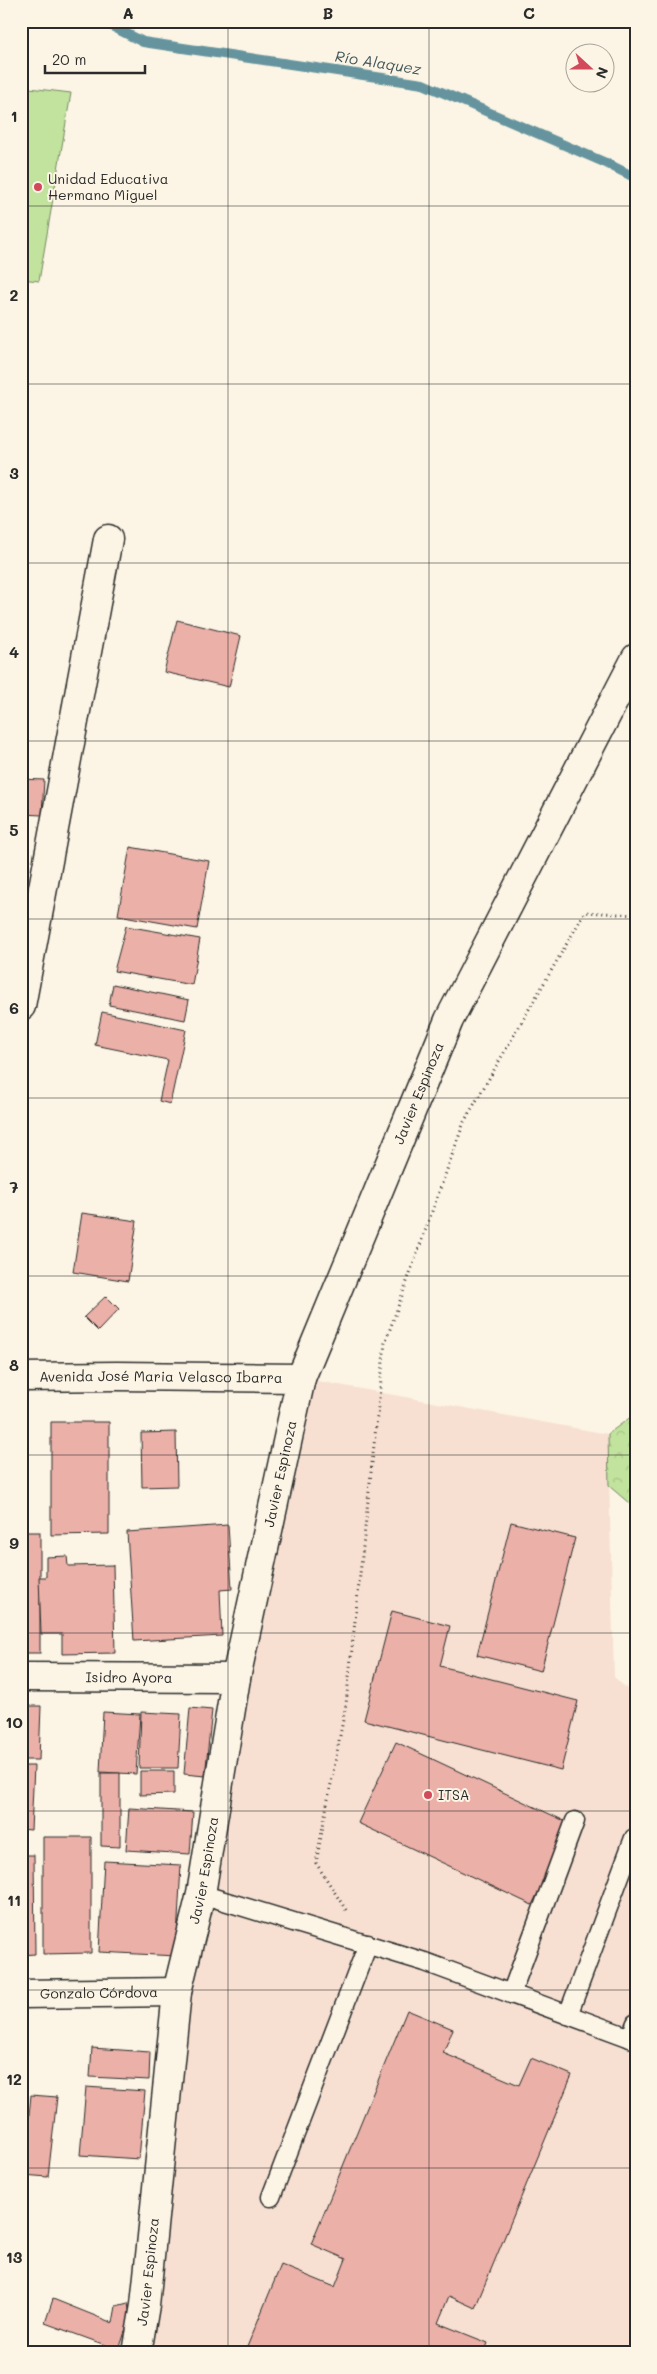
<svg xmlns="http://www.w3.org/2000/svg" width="657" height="2374" viewBox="0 0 657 2374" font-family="Mali,sans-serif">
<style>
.built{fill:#f7e0d2}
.forest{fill:url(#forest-crowns);stroke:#768764}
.pitch{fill:#c1e39d;stroke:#768764}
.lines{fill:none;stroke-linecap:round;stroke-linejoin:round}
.stream{stroke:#65949e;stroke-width:10}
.building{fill:#ebb0a7;stroke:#2b2b2b}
.lane-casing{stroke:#2b2b2b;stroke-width:21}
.street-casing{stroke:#2b2b2b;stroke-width:31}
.path{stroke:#2b2b2b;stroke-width:3;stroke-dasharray:1 4;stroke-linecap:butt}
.lane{stroke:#fcf5e5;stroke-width:18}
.street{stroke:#fcf5e5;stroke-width:28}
.grid{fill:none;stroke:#2b2b2b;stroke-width:1;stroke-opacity:0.55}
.poi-dot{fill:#d1495b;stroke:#fcf5e5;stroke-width:2}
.labels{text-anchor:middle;stroke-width:4;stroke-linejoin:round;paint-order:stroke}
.poi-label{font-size:14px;fill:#2b2b2b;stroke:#fcf5e5;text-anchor:start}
.street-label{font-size:14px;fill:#2b2b2b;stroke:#fcf5e5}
.water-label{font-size:15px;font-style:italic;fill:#43575b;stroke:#fcf5e5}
.neatline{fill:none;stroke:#2b2b2b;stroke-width:2}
.grid-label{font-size:16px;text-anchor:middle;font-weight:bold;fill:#2b2b2b}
</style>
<defs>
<pattern id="forest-crowns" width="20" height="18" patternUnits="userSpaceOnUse" patternTransform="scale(1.25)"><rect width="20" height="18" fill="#c1e39d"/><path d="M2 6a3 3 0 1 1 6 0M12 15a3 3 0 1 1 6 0" fill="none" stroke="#a6c387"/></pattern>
</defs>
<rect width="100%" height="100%" fill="#fcf5e5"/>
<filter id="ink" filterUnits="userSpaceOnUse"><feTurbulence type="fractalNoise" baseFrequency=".02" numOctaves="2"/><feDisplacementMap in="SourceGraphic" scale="10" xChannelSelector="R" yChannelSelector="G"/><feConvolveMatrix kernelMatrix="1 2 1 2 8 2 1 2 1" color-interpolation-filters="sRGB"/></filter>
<g filter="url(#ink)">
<!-- built -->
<polygon class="built" points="301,1378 608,1434 614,1677 636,1697 636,2353 133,2353 177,1992"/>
<!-- forest -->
<polygon class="forest" points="636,1413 636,1509 609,1486 608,1434"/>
<!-- pitch -->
<polygon class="pitch" points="21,87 71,93 39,281 21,279"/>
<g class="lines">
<!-- stream -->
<polyline class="stream" points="102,21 143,42 423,84 606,163 636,178"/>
</g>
<!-- building -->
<g class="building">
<polygon points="177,620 241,636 229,687 164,672"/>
<polygon points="21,779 44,780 42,815 21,814"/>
<polygon points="130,847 209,861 197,929 118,915"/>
<polygon points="21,883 32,885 27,909 21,908"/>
<polygon points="126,926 200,939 192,985 114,971"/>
<polygon points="113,984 189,1000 185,1020 109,1005"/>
<polygon points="102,1012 186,1030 170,1104 159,1101 168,1060 95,1045"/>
<polygon points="82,1213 137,1221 128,1281 73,1272"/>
<polygon points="106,1296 119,1309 98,1331 84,1317"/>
<polygon points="51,1422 109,1422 109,1534 51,1535"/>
<polygon points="176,1432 177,1486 142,1487 141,1433"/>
<polygon points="511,1522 575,1538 541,1671 477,1655"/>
<polygon points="228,1525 232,1589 220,1590 222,1636 134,1641 127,1532"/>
<rect x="21" y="1532" width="19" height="121"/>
<polygon points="67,1556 68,1566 113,1565 115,1653 62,1654 62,1634 41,1634 39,1577 46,1577 46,1557"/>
<polygon points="392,1611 450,1626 440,1666 578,1701 561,1770 364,1720"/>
<polygon points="21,1706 41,1706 39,1760 21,1760"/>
<polygon points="190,1708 212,1710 205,1776 184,1774"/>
<polygon points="103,1712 140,1714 136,1774 100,1772"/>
<polygon points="141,1712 181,1714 178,1768 139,1768"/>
<polygon points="396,1742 571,1824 532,1905 358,1823"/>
<polygon points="21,1766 34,1766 31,1830 21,1829"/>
<polygon points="140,1771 174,1771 174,1794 140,1795"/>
<polygon points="101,1773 120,1773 120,1847 101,1846"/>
<polygon points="129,1808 193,1812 190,1854 126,1850"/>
<polygon points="43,1837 91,1837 91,1953 43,1954"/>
<polygon points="21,1855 34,1855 35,1954 21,1955"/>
<polygon points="104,1861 181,1865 176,1956 99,1952"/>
<polygon points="407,2010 453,2029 443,2053 519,2085 531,2058 572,2075 475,2308 449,2296 438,2323 488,2343 484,2353 261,2353 247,2347 281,2265 335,2287 346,2259 311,2244"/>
<polygon points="92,2048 150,2052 149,2080 90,2077"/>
<polygon points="86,2087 145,2091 139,2159 80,2155"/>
<polygon points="31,2095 57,2097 48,2177 23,2175"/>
<polygon points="53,2299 113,2323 116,2306 128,2303 130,2316 119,2350 45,2323"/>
</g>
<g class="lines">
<defs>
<g id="lane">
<polyline points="201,1894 425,1962 636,2040"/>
<polyline points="511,1994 575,1821"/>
<polyline points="568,2015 634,1838"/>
<polyline points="630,2038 636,2023"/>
<polyline points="271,2197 368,1944"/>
</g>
<g id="street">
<polyline points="21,1006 108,539"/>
<path id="s1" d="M 21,1377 L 117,1376 L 301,1378"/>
<path id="s2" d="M 21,1677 L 236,1678"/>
<path id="s3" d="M 21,1994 L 177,1992"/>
<path id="s4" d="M 137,2353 L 145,2305 L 177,1992 L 201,1894 L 236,1678 L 301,1378 L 449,1020 L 636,658"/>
</g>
</defs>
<!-- lane casing -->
<use href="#lane" class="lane-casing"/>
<!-- street casing -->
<use href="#street" class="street-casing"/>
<!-- path -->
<polyline class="path" points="346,1910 316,1863 346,1704 385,1343 464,1122 585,912 636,915"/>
<!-- lane -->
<use href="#lane" class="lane"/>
<!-- street -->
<use href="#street" class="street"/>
</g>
</g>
<!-- grid -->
<path class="grid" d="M 228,21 L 228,2353M 429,21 L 429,2353M 21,206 L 636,206M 21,384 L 636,384M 21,563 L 636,563M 21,741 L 636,741M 21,919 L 636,919M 21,1098 L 636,1098M 21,1276 L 636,1276M 21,1455 L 636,1455M 21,1633 L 636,1633M 21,1811 L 636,1811M 21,1990 L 636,1990M 21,2168 L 636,2168"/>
<!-- markers -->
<g class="poi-dot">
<circle cx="38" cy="187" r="5"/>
<circle cx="428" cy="1795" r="5"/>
</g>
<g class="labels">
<!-- poi labels -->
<g class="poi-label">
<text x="48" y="184">Unidad Educativa<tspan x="48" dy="16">Hermano Miguel</tspan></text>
<text x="438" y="1800">ITSA</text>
</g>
<!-- street labels -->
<g class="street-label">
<text dy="5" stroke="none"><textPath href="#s4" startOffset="1298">Javier Espinoza</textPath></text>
<text dy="5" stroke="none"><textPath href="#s1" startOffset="140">Avenida José Maria Velasco Ibarra</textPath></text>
<text dy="5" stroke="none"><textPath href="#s4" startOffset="892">Javier Espinoza</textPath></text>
<text dy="5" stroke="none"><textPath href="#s2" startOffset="108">Isidro Ayora</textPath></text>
<text dy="5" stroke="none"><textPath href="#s4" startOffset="488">Javier Espinoza</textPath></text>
<text dy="5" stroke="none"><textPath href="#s3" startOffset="78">Gonzalo Córdova</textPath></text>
<text dy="5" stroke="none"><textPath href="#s4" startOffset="82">Javier Espinoza</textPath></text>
</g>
<!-- water labels -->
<g class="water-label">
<text transform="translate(378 63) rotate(9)" y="5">Río Alaquez</text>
</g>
</g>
<!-- margin -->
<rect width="657" height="2374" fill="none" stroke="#fcf5e5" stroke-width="55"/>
<!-- north arrow -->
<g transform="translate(590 68) rotate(111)"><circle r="24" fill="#fcf5e5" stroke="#a8a49b"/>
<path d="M0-4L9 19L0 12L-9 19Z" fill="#d1495b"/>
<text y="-8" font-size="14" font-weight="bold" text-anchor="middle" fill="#2b2b2b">N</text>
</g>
<!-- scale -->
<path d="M45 65v8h100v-8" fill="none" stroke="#2b2b2b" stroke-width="2.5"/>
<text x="52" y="65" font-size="15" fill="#2b2b2b" stroke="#fcf5e5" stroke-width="4" paint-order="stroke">20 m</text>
<rect x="28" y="28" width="602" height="2318" class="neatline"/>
<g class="grid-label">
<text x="128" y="19">A</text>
<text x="328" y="19">B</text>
<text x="529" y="19">C</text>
<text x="14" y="122">1</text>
<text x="14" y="301">2</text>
<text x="14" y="479">3</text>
<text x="14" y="658">4</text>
<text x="14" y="836">5</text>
<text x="14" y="1014">6</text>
<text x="14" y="1193">7</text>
<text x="14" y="1371">8</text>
<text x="14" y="1549">9</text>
<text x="14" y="1728">10</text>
<text x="14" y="1906">11</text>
<text x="14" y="2085">12</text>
<text x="14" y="2263">13</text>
</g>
</svg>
